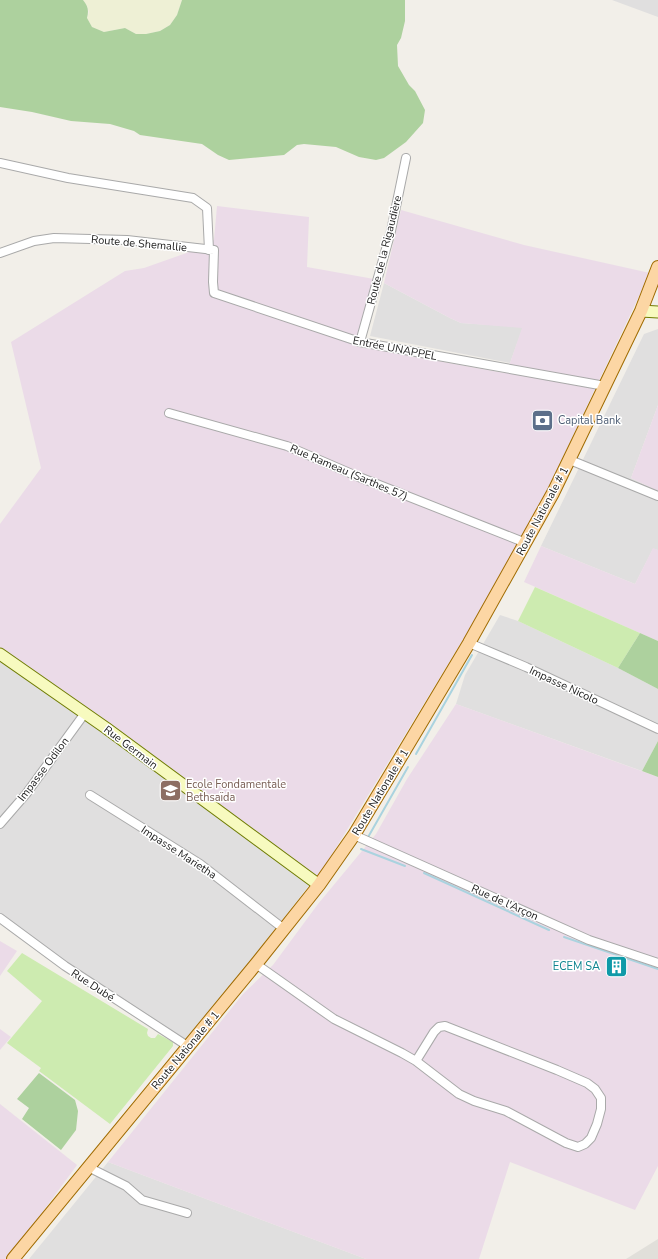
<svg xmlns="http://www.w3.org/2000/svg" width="658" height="1259" viewBox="0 0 658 1259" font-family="'Nunito Sans',sans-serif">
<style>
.residential{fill:#e0dfdf}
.industrial{fill:#ebdbe8}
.airport{fill:#e1dfda}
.farmland{fill:#eef0d5}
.grass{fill:#cdebb0}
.forest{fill:#add19e}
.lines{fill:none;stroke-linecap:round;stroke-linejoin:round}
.stream{stroke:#aad3df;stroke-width:2}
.street-casing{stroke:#a9a9a9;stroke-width:10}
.secondary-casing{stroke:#707d05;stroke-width:13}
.primary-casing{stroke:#a06b00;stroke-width:14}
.street{stroke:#fff;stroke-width:8}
.secondary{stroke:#f7fabf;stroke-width:11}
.primary{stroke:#fcd6a4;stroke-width:12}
.labels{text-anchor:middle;stroke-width:3;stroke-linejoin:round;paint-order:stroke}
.street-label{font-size:11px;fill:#222;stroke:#fff}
.service-label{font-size:11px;fill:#4e5e75;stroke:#fff;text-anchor:start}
.education-label{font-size:11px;fill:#785e54;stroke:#fff;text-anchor:start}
.culture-label{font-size:11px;fill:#0d838f;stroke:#fff;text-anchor:end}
</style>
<rect width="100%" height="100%" fill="#f2efe9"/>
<!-- residential -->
<g class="residential">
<polygon points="612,0 658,0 658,17"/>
<polygon points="384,283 450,318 461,323 523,327 510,363 370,336"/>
<polygon points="658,329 658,405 631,478 658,491 658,550 653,549 635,584 541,546 644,334"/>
<polygon points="500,615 518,621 618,668 658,689 658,741 642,771 456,704 465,675"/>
<polygon points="0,652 311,883 186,1043 0,918"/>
<polygon points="108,1162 366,1259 29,1259"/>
</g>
<!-- industrial -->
<g class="industrial">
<polygon points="217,206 309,217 307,267 374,279 355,346 504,373 510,363 522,328 461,323 450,318 384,283 401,210 524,245 650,273 549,486 528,533 317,879 0,647 0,524 41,468 11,342 125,271 144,268 195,250 214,240"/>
<polygon points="658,405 658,491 631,478"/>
<polygon points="541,546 635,584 653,548 658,550 658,641 524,582"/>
<polygon points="456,704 658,777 658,1166 635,1210 510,1162 479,1259 366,1259 108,1162 243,994 273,965 318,904 376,834 407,779"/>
<polygon points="0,941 17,951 0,976"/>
<polygon points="0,1029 11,1037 0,1050"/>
<polygon points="0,1104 77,1165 8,1259 0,1259"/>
</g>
<!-- airport -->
<polygon class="airport" points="658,1239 658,1259 626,1259"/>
<!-- farmland -->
<polygon class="farmland" points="83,0 182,0 177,15 170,25 160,31 146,34 136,34 125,28 104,32 92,27 87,18 89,12 87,6"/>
<!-- grass -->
<g class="grass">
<polygon points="535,587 640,633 618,668 518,621"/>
<polygon points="22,953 148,1029 147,1033 148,1036 151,1038 155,1038 158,1034 173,1042 173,1046 110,1124 39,1071 41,1068 7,1043 42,1001 7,971"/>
</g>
<!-- forest -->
<g class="forest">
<path d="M 0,0 L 83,0 C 88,6 89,10 87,18 L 92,27 L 104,32 L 125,28 L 136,34 L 146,34 L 160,31 L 170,25 L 177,15 L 182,0 L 405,0 L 405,21 L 401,38 L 397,45 L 398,66 L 409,85 L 415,91 L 425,110 L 423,123 L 406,142 L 384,158 L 376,160 L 359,157 L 336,147 L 304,144 L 297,145 L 284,155 L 229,160 L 218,155 L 202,144 L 140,135 L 134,131 L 110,124 L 71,121 L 32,112 L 0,107 Z"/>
<polygon points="640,633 658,641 658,689 618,668"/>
<polygon points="658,741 658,777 642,771"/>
<polygon points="39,1073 75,1100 78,1111 76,1130 61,1150 22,1119 29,1108 17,1099"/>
</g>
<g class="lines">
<!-- stream -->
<g class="stream">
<polyline points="416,754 472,655"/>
<polyline points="367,839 408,767"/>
<polyline points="361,849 405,866"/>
<polyline points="424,873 549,930"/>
<polyline points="564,937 658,969"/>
</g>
<defs>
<g id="street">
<polyline points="0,163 68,178 193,198 207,208 209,250"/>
<polyline points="0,253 34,241 54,238 127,240 214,250 213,282 214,293 360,342 605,386"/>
<polyline points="360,342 391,231 406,158"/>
<polyline points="169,413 287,446 359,477 526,543"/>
<polyline points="570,460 658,496"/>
<polyline points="469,643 526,667 658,729"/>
<polyline points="90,795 200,864 284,929"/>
<polyline points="0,824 26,794 85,713"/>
<polyline points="354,835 589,940 658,963"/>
<polyline points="0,918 65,966 189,1047"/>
<polyline points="256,964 334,1019 402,1053 416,1061 459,1094 474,1101 506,1111 566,1143 578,1147 585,1144 591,1138 597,1124 601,1109 601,1098 595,1089 587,1083 557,1070 445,1026 439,1027 434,1032 416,1061"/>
<polyline points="88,1167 126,1186 142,1200 187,1213"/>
</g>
<g id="secondary">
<polyline points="641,311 658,312"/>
<polyline points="0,654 106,728 319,885"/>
</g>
<polyline id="primary" points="13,1259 256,964 319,885 354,835 469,643 553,493 641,311 658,267"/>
</defs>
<!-- street casing -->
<use href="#street" class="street-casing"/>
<!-- secondary casing -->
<use href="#secondary" class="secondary-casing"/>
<!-- primary casing -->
<use href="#primary" class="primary-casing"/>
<!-- street -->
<use href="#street" class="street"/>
<!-- secondary -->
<use href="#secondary" class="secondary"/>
<!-- primary -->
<use href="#primary" class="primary"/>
</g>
<!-- icons -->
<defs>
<symbol id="bank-square" viewBox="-11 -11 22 22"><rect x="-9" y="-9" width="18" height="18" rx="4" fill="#5c6f8a" stroke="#fff"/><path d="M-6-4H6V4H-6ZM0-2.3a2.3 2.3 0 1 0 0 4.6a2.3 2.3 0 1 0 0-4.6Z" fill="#fff"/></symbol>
<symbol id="school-square" viewBox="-11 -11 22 22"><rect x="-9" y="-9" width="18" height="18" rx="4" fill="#8d6e63" stroke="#fff"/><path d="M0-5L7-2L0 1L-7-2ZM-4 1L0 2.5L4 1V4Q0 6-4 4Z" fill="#fff"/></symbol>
<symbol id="building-square" viewBox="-11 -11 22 22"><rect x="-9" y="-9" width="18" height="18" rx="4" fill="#0f9aa8" stroke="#fff"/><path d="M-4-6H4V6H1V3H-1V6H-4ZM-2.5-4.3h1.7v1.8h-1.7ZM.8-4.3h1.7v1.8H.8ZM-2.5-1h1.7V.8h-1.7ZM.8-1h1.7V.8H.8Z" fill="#fff"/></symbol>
</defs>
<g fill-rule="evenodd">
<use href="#bank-square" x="530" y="408" width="25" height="25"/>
<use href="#school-square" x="158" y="778" width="25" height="25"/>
<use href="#building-square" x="604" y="954" width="25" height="25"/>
</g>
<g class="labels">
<!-- street labels -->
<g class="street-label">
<text transform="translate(139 243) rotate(5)" y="4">Route de Shemallie</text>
<text transform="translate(384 250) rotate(-76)" y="4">Route de la Rigaudière</text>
<text transform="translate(395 348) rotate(11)" y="4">Entrée UNAPPEL</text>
<text transform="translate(349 472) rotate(23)" y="4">Rue Rameau (Sarthes 57)</text>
<text transform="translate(542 511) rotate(-62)" y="4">Route Nationale # 1</text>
<text transform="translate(564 685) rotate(25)" y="4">Impasse Nicolo</text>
<text transform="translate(131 747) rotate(37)" y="4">Rue Germain</text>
<text transform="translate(43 769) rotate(-53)" y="4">Impasse Odilon</text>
<text transform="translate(380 792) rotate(-59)" y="4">Route Nationale # 1</text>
<text transform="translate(179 852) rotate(33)" y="4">Impasse Marietha</text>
<text transform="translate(505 902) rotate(24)" y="4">Rue de l'Arçon</text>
<text transform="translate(93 985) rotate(33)" y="4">Rue Dubé</text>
<text transform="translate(185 1050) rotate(-50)" y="4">Route Nationale # 1</text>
</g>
<!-- service labels -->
<g class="service-label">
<text x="558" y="424">Capital Bank</text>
</g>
<!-- education labels -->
<g class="education-label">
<text x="186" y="788">Ecole Fondamentale<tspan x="186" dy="13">Bethsaïda</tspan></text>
</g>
<!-- culture labels -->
<g class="culture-label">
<text x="600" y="970">ECEM SA</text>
</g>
</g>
</svg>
